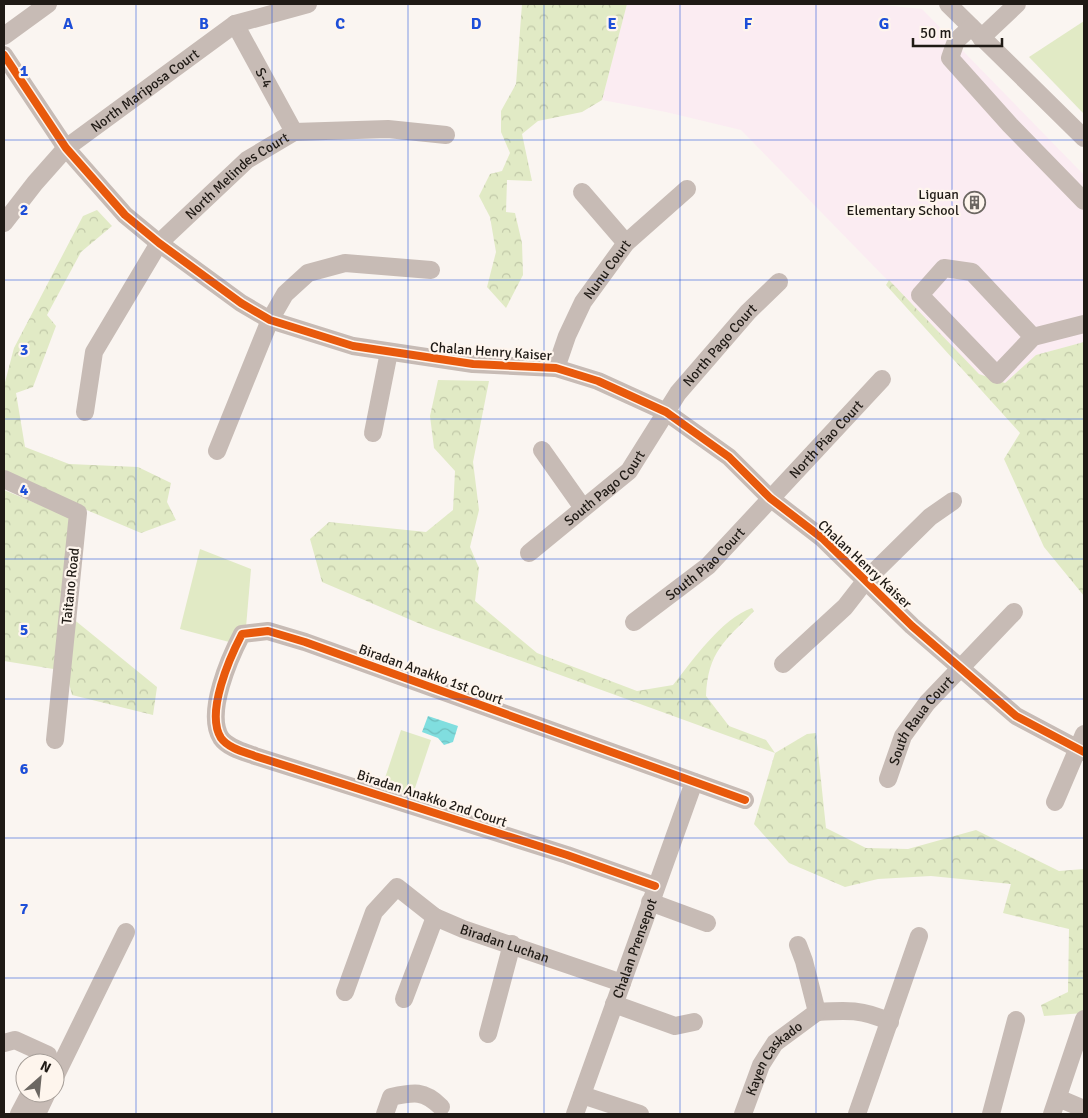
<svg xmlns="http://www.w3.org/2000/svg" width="1088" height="1118" viewBox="0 0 1088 1118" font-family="Signika,sans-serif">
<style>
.education{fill:#fbecf2}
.green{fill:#e1eac5}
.forest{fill:url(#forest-crowns)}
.water{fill:url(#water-waves)}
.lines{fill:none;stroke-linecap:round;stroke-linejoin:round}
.minor{stroke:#c7bbb5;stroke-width:18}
.cycleway-casing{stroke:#fef5ed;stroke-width:11}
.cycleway{stroke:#e8590c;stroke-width:8}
.grid{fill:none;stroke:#1d4ed8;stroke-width:1;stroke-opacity:0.55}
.labels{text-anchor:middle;stroke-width:4.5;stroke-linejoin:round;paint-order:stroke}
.street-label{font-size:14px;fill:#1f1a15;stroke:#fef5ed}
.poi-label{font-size:14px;fill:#1f1a15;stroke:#fef5ed;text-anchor:end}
.grid-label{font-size:16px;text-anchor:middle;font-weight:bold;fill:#1d4ed8;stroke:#fef5ed;stroke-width:4.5;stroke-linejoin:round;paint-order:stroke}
</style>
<defs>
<pattern id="forest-crowns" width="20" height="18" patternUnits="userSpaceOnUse" patternTransform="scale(1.25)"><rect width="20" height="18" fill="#e1eac5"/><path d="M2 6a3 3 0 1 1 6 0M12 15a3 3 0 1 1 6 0" fill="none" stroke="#c1c8a8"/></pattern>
<pattern id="water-waves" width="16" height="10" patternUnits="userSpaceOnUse" patternTransform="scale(1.25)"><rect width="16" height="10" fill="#80dedf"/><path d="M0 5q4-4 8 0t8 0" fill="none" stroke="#6ebebe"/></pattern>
</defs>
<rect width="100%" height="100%" fill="#faf5f1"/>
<!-- education -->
<polygon class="education" points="627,4 873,4 922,9 1084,175 1084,342 1036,355 1005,383 979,374 741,130 666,112 602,100"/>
<!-- green -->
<g class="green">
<polygon points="1084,21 1084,114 1029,57"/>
<polygon points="200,549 251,569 246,627 233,643 180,629"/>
<polygon points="401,730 431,740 411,800 381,790"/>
</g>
<!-- forest -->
<g class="forest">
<polygon points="522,4 627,4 602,100 582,112 538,121 522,134 532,181 507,180 506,212 515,213 522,243 523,275 506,308 487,287 496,252 490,217 479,196 490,174 502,171 510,153 501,132 501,111 516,84"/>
<polygon points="97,210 112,226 81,252 47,315 56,326 33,387 16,393 25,447 69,464 138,467 171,483 167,502 176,520 141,533 4,475 4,386 14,348 83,216"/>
<polygon points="889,280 979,374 1005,383 1036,355 1084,342 1084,596 1044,547 1004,459 1020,433 886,285"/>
<path d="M 438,380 L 489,381 L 473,462 L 479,510 L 470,547 L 479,568 L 475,601 L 537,653 L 637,691 L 673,685 C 693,660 722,618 752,608 L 754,611 C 725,641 708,651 706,696 L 729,726 L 766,740 L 775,753 L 807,734 L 816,733 L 826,828 L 866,848 L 908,849 L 976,830 L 1059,871 L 1084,869 L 1084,1013 L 1044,1016 L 1041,1005 L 1068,992 L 1069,929 L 1003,913 L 1011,884 L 931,876 L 878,879 L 845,887 L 789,863 L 754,824 L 775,753 L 425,626 L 322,582 L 310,539 L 329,522 L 426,532 L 453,510 L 455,471 L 434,448 L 430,416 Z"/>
<polygon points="4,490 69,517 61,609 157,687 153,715 72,695 66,671 4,661"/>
</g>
<!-- water -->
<polygon class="water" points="428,716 458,726 453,742 444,745 438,738 422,732"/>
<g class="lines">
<!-- minor -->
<g class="minor">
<polyline points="948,4 1084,138"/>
<path id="s1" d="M 235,24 L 294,132"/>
<polyline points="971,27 956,41 950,58 1010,125 1084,201"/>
<polyline points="4,36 48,4"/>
<polyline points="981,38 1017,4"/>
<polyline points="4,55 66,148 125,215 159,243 241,303 270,320 353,346 473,364 556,368 598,381 666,412 729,457 770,498 822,538 912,626 1016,716 1084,752"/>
<polyline points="582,192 626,243"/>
<path id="s2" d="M 4,223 L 35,183 L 66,148 L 235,24 L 308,4"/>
<polyline points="1033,337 972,272 944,268 920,295 997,375 1033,337 1084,324"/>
<path id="s3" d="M 556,368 L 567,336 L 583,302 L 626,243 L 687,189"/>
<path id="s4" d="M 85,412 L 94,352 L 159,243 L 247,160 L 294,132 L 388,129 L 446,135"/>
<polyline points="373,433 389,352"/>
<polyline points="542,450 583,508"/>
<polyline points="217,451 270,320 285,294 308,273 345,263 431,270"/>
<polyline points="4,479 78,513 55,740"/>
<path id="s5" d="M 529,553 L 629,471 L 678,393 L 748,312 L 779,282"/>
<path id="s6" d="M 634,622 L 708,566 L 882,379"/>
<polyline points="783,664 845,607 866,580 930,517 953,501"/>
<path id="s7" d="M 888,779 L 903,736 L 927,703 L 1014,612"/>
<polyline points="1055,802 1084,734"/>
<path d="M 655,886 L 567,855 L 255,756 C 244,752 228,748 221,738 C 205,713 230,657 242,634 L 268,631 L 305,642 L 745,800"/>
<polyline points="650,902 707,923"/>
<polyline points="798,945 804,961 817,1012"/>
<path id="s8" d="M 345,992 L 374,912 L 397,887 L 435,917 L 463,929 L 622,983"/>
<polyline points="404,999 435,917"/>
<polyline points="614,1004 675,1026 694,1022"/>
<path d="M 817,1012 C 846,1010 863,1009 890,1022"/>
<polyline points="488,1034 512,944"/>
<polyline points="4,1043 15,1040 48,1055 44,1063"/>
<polyline points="55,1077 126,932"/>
<polyline points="582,1095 640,1114"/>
<polyline points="1058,1098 1084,1109"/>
<polyline points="19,1114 30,1093"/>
<polyline points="37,1114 47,1093"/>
<path d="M 385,1114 L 391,1097 C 414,1092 424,1090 441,1107"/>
<path id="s9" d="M 575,1114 L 694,782"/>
<path id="s10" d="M 743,1114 L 761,1065 L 775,1043 L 817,1012"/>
<polyline points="857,1114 919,936"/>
<polyline points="991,1114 1016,1020"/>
<polyline points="1052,1114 1084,1019"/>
</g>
<defs>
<g id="cycleway">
<polyline points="4,55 66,148 125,215 159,243 241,303 270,320 353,346 473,364 556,368 598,381 666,412 729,457 770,498 822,538 912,626 1016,716 1084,752"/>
<path d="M 655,886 L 567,855 L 255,756 C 244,752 228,748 221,738 C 205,713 230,657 242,634 L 268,631 L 305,642 L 745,800"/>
</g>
</defs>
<!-- cycleway casing -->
<use href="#cycleway" class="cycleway-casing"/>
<!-- cycleway -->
<use href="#cycleway" class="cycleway"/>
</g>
<!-- grid -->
<path class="grid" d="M 136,4 L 136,1114M 272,4 L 272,1114M 408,4 L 408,1114M 544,4 L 544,1114M 680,4 L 680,1114M 816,4 L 816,1114M 952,4 L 952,1114M 4,140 L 1084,140M 4,280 L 1084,280M 4,419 L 1084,419M 4,559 L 1084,559M 4,699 L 1084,699M 4,838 L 1084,838M 4,978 L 1084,978"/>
<!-- icons -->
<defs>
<symbol id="building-ring" viewBox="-11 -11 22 22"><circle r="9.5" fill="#fef5ed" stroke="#6c6762" stroke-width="1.5"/><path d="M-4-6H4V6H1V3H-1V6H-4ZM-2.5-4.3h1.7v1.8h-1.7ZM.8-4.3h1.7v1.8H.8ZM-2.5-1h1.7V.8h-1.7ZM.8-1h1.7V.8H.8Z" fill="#6c6762"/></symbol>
</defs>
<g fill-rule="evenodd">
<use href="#building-ring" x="962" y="190" width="25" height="25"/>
</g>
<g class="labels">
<!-- street labels -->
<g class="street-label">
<text dy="5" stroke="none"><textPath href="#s1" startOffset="61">S-4</textPath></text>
<text dy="5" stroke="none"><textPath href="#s2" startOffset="195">North Mariposa Court</textPath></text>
<text dy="5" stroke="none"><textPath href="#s4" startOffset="291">North Melindes Court</textPath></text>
<text dy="5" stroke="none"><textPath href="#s3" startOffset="112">Nunu Court</textPath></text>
<text dy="5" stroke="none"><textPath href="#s5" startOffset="285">North Pago Court</textPath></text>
<text transform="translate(491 351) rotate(4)" y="5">Chalan Henry Kaiser</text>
<text dy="5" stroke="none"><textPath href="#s6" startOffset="266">North Piao Court</textPath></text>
<text dy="5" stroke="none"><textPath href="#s5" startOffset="100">South Pago Court</textPath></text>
<text dy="5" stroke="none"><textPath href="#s6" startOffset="92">South Piao Court</textPath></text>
<text transform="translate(865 564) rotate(43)" y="5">Chalan Henry Kaiser</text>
<text transform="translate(70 586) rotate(-84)" y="5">Taitano Road</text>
<text transform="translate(431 674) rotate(20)" y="5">Biradan Anakko 1st Court</text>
<text dy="5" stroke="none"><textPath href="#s7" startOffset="68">South Raua Court</textPath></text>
<text transform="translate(432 798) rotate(18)" y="5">Biradan Anakko 2nd Court</text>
<text dy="5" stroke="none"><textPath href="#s8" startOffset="242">Biradan Luchan</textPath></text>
<text dy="5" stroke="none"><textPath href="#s9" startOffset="176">Chalan Prensepot</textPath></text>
<text dy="5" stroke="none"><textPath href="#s10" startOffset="65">Kayen Caskado</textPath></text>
</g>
<!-- poi labels -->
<g class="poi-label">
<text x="959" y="199">Liguan<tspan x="959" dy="16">Elementary School</tspan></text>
</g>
</g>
<g class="grid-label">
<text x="68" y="29">A</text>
<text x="204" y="29">B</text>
<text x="340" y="29">C</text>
<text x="476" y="29">D</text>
<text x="612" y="29">E</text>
<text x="748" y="29">F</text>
<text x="884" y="29">G</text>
<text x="24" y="76">1</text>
<text x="24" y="215">2</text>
<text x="24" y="355">3</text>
<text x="24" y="495">4</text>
<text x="24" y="635">5</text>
<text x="24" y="774">6</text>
<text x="24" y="914">7</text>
</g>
<!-- border -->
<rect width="1088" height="1118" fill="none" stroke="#1f1a15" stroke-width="10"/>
<!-- north arrow -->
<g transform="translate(40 1078) rotate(27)"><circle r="24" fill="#fef5ed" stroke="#a59d97"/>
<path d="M0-4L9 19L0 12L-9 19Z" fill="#6c6762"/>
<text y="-8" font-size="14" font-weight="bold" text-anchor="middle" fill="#1f1a15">N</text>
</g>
<!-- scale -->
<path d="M913 38v8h89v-8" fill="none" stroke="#1f1a15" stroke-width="2.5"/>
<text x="920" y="38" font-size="15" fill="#1f1a15" stroke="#fef5ed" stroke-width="4" paint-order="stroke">50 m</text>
</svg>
